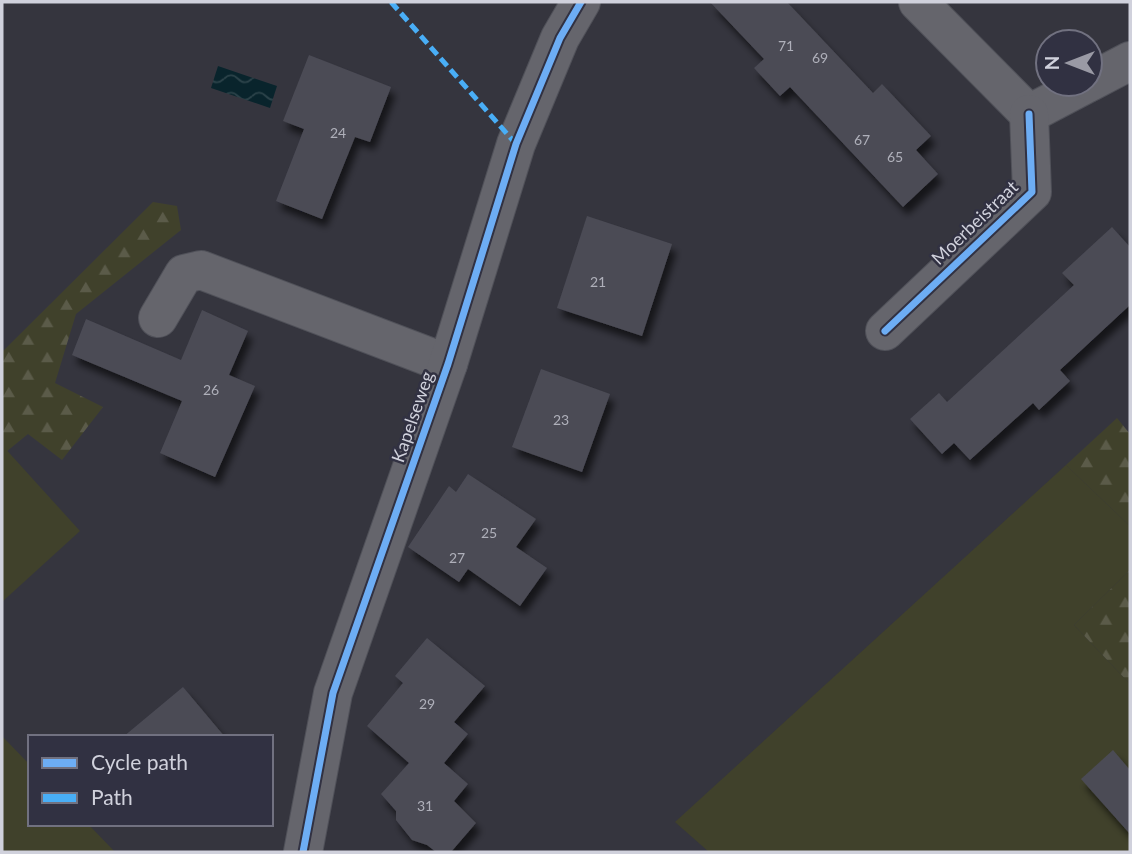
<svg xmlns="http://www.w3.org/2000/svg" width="1132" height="854" viewBox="0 0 1132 854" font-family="Lato,sans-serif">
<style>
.grass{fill:#40412b}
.forest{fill:url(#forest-firs)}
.water{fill:url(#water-waves)}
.building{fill:#4b4b55;filter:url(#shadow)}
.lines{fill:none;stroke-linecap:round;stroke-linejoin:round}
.minor-casing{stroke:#505159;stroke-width:40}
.minor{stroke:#65656c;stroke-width:38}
.quiet{stroke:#49aef6;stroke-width:5;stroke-dasharray:10 5;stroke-linecap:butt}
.cycleway-casing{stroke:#313142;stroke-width:11}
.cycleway{stroke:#6dadf4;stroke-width:7}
.labels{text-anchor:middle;stroke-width:5;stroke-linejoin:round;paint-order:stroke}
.number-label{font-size:14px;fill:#afb0ba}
.street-label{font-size:18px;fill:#d0d1dc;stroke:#313142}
</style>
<defs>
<pattern id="forest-firs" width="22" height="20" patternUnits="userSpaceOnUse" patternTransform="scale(1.75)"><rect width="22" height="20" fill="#40412b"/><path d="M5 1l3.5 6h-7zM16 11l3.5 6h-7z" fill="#5b5b49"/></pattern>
<pattern id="water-waves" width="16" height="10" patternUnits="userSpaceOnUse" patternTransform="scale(1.75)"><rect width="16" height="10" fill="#09242c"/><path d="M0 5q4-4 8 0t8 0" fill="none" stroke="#2c434a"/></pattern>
<filter id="shadow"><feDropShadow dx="4.5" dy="8" stdDeviation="3.5" flood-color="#0009"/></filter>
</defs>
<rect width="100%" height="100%" fill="#35353e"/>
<!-- grass -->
<g class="grass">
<polygon points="2,445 80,531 2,602"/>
<polygon points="1066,465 1130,526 1130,570 1074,625 1130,684 1130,852 709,852 675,822"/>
<polygon points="2,736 30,765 30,824 88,824 115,852 2,852"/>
</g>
<!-- forest -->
<g class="forest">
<polygon points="153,202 177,206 181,230 76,314 55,383 103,407 62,460 28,434 6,452 2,445 2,352"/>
<polygon points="1117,418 1130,434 1130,526 1066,465"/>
<polygon points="1130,570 1130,684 1074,625"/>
</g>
<!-- water -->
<polygon class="water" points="218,66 277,86 270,108 211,88"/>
<!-- building -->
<g class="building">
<polygon points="710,2 787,2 873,93 882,84 931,136 916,150 938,174 903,207 790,87 780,96 754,68 764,59"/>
<polygon points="309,55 391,87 370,142 355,137 322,219 276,201 304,129 283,121"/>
<polygon points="587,216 672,244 642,336 557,308"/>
<polygon points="1112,227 1130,247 1130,305 1060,370 1070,381 1039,410 1033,403 970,460 954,443 942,454 910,419 939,393 947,402 1074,285 1062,273"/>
<polygon points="202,310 248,331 229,375 255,386 215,477 160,453 182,401 72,355 86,319 181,360"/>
<polygon points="541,369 610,394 582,472 512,447"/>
<polygon points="468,474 536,519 516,547 547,568 520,606 468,569 459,582 408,547 449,486 456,492"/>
<polygon points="427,638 485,686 454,722 468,734 444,763 468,784 454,801 476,823 451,852 436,852 427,845 412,840 396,820 396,811 381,794 409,763 367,726 403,683 395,676"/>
<polygon points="183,687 225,737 123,737"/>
<polygon points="1113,750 1130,770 1130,834 1081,779"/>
</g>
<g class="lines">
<defs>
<g id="minor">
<polyline points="918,2 1029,114 1086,84"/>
<polyline points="1090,82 1130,61"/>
<polyline points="158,318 184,274 201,270 448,364"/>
<polyline points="885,331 1032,192 1029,114"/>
<polyline points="303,852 333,693 448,364 516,144 560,38 581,2"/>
</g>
</defs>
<!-- minor casing -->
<use href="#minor" class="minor-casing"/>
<!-- minor -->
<use href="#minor" class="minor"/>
<!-- quiet -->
<polyline class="quiet" points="391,2 516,144"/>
<defs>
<g id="cycleway">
<polyline points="885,331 1032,192 1029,114"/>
<polyline points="303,852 333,693 448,364 516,144 560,38 581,2"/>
</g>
</defs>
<!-- cycleway casing -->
<use href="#cycleway" class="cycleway-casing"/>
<!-- cycleway -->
<use href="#cycleway" class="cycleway"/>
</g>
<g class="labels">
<!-- number labels -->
<g class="number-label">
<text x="786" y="51">71</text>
<text x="820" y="63">69</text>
<text x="338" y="138">24</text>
<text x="862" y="145">67</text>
<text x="895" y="162">65</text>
<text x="598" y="287">21</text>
<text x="211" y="395">26</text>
<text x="561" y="425">23</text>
<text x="489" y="538">25</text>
<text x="457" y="563">27</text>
<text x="427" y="709">29</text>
<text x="425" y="811">31</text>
</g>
<!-- street labels -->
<g class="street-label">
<text transform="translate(975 223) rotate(-44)" y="6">Moerbeistraat</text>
<text transform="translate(413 417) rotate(-71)" y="6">Kapelseweg</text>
</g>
</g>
<!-- border -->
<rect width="1132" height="854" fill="none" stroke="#d0d1dc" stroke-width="7"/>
<!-- legend -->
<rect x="28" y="735" width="245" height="91" fill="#313142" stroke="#717180" stroke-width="2"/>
<rect x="42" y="758" width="35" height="10" fill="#6dadf4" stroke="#717180" stroke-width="2"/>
<text x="91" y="770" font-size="21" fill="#d0d1dc">Cycle path</text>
<rect x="42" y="793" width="35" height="10" fill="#49aef6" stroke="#717180" stroke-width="2"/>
<text x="91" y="805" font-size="21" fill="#d0d1dc">Path</text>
<!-- north arrow -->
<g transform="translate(1069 63) rotate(270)"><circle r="33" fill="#313142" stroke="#717180" stroke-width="2"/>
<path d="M0-5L12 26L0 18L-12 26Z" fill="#9a9aa5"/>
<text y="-10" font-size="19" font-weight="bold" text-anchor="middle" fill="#d0d1dc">N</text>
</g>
</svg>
